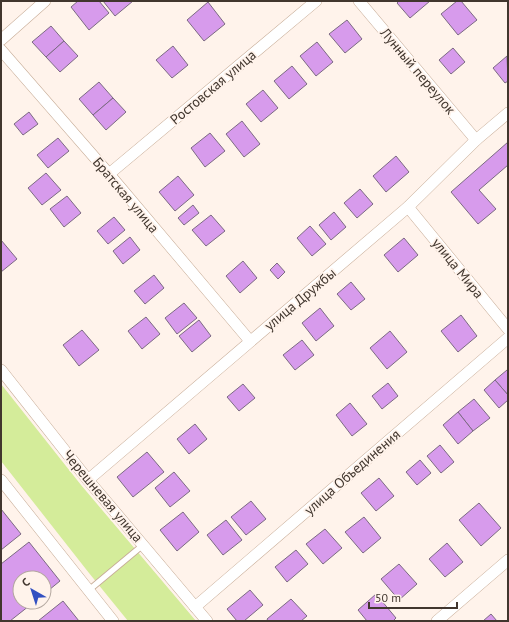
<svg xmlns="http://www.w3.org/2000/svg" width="509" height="622" viewBox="0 0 509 622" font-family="'PT Sans',sans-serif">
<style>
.green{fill:#d4ec9a}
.building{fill:#d79bec;stroke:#7c6a83}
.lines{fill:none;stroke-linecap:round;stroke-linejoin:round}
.lane-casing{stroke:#c7ac97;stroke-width:7}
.street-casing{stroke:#c7ac97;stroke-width:12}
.lane{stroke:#fff;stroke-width:5.5}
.street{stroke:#fff;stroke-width:11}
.labels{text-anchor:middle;stroke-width:3.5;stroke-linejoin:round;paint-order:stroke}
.street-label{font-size:14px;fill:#41362e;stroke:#fff3eb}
</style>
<rect width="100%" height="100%" fill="#fff3eb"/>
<!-- green -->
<polygon class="green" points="1,384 81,485 196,621 128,621 89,573 1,461"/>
<!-- building -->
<g class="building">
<polygon points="78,1 99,1 109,13 89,30 71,7"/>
<polygon points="103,1 133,1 115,16"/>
<polygon points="399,1 430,1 410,18 397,3"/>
<polygon points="457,1 461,1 477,20 458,35 441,14"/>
<polygon points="208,2 225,24 204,41 187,20"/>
<polygon points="347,20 362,39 345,53 329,34"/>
<polygon points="51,26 64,41 46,57 32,42"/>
<polygon points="64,41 78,56 60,72 46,57"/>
<polygon points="317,42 333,62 316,76 300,56"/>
<polygon points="173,46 188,65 172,78 156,60"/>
<polygon points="453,48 465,62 451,74 439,60"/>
<polygon points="507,56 508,81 505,83 493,68"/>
<polygon points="292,66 307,84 289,99 274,81"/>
<polygon points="99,82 113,98 93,115 79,99"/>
<polygon points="263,90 278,108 261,122 246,104"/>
<polygon points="113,98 126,112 106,130 93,115"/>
<polygon points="29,112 38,124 23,135 14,124"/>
<polygon points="242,121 260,144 244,157 226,134"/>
<polygon points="210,133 225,151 205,167 191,148"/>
<polygon points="58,138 69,151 48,168 37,155"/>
<polygon points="508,142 508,165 479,190 496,209 478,224 451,192"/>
<polygon points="396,156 409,172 386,192 373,176"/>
<polygon points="46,173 61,190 42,205 28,188"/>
<polygon points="178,176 194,195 175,211 159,192"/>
<polygon points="360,189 373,204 357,218 344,203"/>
<polygon points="67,196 81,213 64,227 50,209"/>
<polygon points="193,205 199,213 184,225 178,218"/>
<polygon points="334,212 346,227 331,240 319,225"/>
<polygon points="211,215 225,231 206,246 192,230"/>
<polygon points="114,217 125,230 108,244 97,231"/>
<polygon points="310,226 326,244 312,256 297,238"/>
<polygon points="130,237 140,250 123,264 113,251"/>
<polygon points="404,238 418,255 398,272 384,255"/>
<polygon points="1,240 17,259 1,272"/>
<polygon points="243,261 257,278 240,293 226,276"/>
<polygon points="277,263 285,272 278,279 270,270"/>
<polygon points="154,275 164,288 145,304 134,291"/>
<polygon points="351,282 365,299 351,310 337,294"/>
<polygon points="184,303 197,318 177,334 165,318"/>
<polygon points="320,308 334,326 316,341 302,323"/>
<polygon points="461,315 477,336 458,352 441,331"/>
<polygon points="146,317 160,334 142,349 128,331"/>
<polygon points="199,320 211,336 192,352 179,336"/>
<polygon points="82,330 99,350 79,366 63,345"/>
<polygon points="390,331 407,352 387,369 370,348"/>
<polygon points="302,340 314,355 295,370 283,355"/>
<polygon points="507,370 508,372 508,395 495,380"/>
<polygon points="495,380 508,395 508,400 499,408 484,390"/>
<polygon points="388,383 398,396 382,409 372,396"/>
<polygon points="243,384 255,398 239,411 227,397"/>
<polygon points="474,399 490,418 473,431 458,412"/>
<polygon points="350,403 367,424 352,436 336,415"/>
<polygon points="458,412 473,431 458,444 443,425"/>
<polygon points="195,424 207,439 189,454 177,439"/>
<polygon points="440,445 454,462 441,473 427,456"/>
<polygon points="147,452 164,472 133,497 117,477"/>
<polygon points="420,460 431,473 417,485 406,472"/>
<polygon points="174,472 190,491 170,507 155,488"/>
<polygon points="379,478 394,496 376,511 361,493"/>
<polygon points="251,501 266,519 246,535 231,517"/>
<polygon points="479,503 501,528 481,546 459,520"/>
<polygon points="1,509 21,534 1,550"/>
<polygon points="183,512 199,532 177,551 160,530"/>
<polygon points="364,517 381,538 363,553 345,532"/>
<polygon points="226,520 242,540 223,555 207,535"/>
<polygon points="325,529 342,548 323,564 306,544"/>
<polygon points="29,542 60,581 44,594 44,578 20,578 20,602 34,602 10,621 1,621 1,564"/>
<polygon points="447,543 463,562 445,577 429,559"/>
<polygon points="296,550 308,564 287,582 275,567"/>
<polygon points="399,564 417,584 399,600 381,579"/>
<polygon points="250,590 263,605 244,621 237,621 227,609"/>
<polygon points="376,594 396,618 393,621 367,621 358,610"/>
<polygon points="291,599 307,616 301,621 268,621 267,619"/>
<polygon points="63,601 79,621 38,621"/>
<polygon points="491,614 497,621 483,621"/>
</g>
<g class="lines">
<defs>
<polyline id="lane" points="89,590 143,545"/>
<g id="street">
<polyline points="359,1 476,140"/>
<polyline points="1,40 45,1"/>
<polyline points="1,50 109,174 250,341"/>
<polyline points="109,174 316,1"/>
<polyline points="408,207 508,329"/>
<polyline points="1,370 88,480 207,621"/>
<polyline points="1,480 113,621"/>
<polyline points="88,480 408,207 476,140 508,113"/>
<polyline points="195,607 508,338"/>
<polyline points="437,621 508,560"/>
</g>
</defs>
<!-- lane casing -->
<use href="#lane" class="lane-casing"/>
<!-- street casing -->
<use href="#street" class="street-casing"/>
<!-- lane -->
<use href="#lane" class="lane"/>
<!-- street -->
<use href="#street" class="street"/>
</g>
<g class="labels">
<!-- street labels -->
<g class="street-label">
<text transform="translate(418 71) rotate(50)" y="5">Лунный переулок</text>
<text transform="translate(213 87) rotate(-40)" y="5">Ростовская улица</text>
<text transform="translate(126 195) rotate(50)" y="5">Братская улица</text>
<text transform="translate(458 268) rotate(51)" y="5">улица Мира</text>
<text transform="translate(300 299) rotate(-40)" y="5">улица Дружбы</text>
<text transform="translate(352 472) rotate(-41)" y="5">улица Объединения</text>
<text transform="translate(103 496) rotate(50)" y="5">Черешневая улица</text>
</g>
</g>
<!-- border -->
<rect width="509" height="622" fill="none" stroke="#41362e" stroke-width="4"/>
<!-- north arrow -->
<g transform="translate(32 590) rotate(321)"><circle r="19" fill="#fff3eb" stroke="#b3a79f"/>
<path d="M0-3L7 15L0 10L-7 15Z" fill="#3250c1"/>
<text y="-6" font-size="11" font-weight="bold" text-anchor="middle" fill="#41362e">С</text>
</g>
<!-- scale -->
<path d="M369 602v6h88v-6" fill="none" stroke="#41362e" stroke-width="2"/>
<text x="375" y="602" font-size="12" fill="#41362e" stroke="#fff3eb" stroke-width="3" paint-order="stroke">50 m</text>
</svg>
